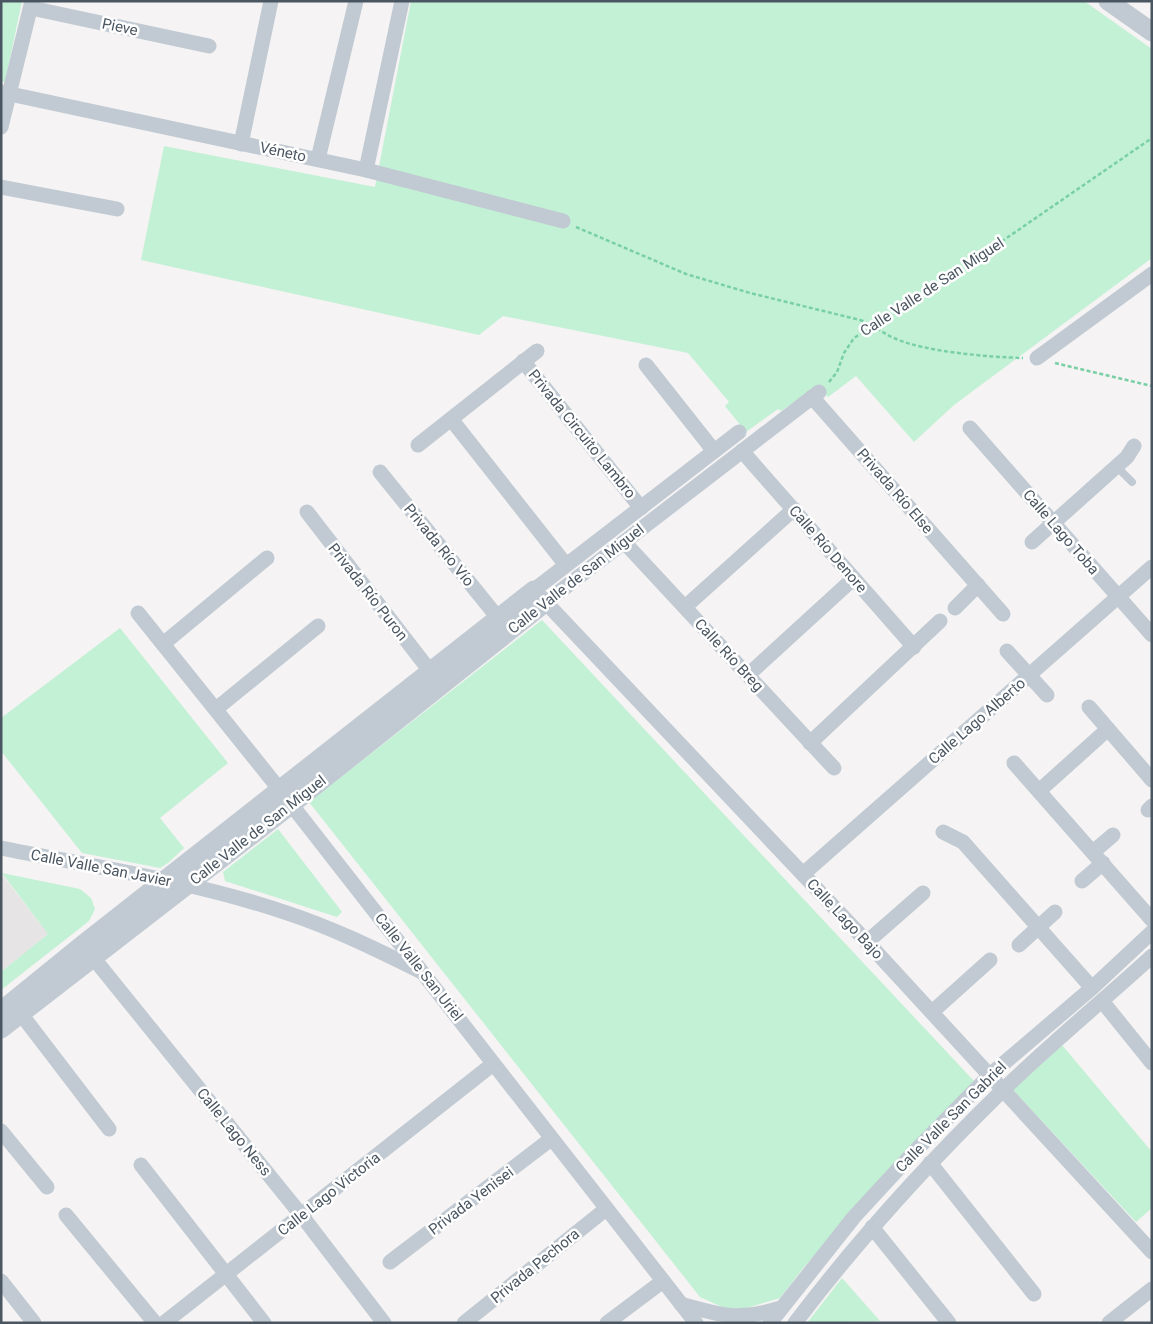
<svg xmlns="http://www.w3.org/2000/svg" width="1153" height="1324" viewBox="0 0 1153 1324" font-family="Roboto,sans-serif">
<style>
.education{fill:#e6e4e5}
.green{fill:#c3f1d5}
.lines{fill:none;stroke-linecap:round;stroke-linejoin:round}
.path{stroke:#7ad0a6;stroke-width:2.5;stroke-dasharray:4 2.5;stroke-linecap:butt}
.service{stroke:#c1cad2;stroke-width:8}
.minor{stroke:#c1cad2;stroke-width:15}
.tertiary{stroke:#c1cad2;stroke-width:19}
.labels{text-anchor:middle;stroke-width:5;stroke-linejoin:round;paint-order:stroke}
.street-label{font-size:15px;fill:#4a5661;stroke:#fff}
</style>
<rect width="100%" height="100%" fill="#f5f3f3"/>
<!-- education -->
<polygon class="education" points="1,873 48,934 1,972"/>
<!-- green -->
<g class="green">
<polygon points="1,1 22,1 5,82 1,81"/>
<polygon points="411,1 1084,1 1152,49 1152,258 954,405 914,442 856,376 828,397 818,386 781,411 778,409 746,432 725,406 729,402 688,353 503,316 479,335 141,260 164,146 375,187"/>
<polygon points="542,620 974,1081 804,1267 780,1298 733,1312 700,1297 309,802"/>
<polygon points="120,628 228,763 160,818 184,848 168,863 160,868 82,853 1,751 1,718"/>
<polygon points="278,829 342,912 337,917 225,881 223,872"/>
<polygon points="2,873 80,889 91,898 95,909 89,921 1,990 1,972 48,934"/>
<polygon points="1062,1045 1152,1152 1152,1208 1136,1222 1013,1090"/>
<polygon points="842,1278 880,1321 807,1323"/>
</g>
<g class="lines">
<!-- path -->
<g class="path">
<path d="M 576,227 L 686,274 L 750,293 L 860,320 C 874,325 882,333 894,338 C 924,352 989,357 1023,358"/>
<polyline points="1055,363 1152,386"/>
<polyline points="829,382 837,372 844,353 854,338 918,299 1152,138"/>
</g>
<!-- service -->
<polyline class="service" points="1116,466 1132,482"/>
<!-- minor -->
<g class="minor">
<polyline points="31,8 209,46"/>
<polyline points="1,92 366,170 563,221"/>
<polyline points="1,127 32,1"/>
<polyline points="241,144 271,1"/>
<polyline points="318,159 356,1"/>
<polyline points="366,170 402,1"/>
<polyline points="1,187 117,209"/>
<polyline points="1037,358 1152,274"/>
<polyline points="523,361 641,508"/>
<polyline points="646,365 714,451"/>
<polyline points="812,397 1003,614"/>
<polyline points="451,419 566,565"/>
<polyline points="970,428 1152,635"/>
<polyline points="739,432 534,590 867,942 1152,1252"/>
<polyline points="418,445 537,351"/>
<polyline points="742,451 914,647"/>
<polyline points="380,472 499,619"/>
<polyline points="307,512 430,671"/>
<polyline points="624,542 834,768"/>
<polyline points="1032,542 1127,457 1134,446"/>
<polyline points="546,602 819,392"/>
<polyline points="685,607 794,509"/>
<polyline points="955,608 978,585"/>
<polyline points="138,613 280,790 696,1323"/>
<polyline points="163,644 267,558"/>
<polyline points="1007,651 1047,695"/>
<polyline points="748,675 853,579"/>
<polyline points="1089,707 1152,780"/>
<polyline points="216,709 318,626"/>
<polyline points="810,743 940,621"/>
<polyline points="1014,763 1152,920"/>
<polyline points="1039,791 1108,729"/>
<polyline points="1148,810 1152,806"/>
<polyline points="943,832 963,842 1092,988"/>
<path d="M 1,848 C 96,867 196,882 287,913 C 333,928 377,950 420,971"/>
<polyline points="1093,852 1113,835"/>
<polyline points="803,874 1152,567"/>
<polyline points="1082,881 1103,863"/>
<polyline points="867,942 923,893"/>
<polyline points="1019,945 1055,912"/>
<polyline points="87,950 302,1216 384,1323"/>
<polyline points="1102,1001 1152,1063"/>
<polyline points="932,1012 990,960"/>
<polyline points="21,1014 109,1129"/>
<polyline points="1,1131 47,1187"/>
<polyline points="930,1163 1034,1294"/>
<polyline points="141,1165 264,1323"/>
<polyline points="66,1215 155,1323"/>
<polyline points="872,1227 949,1323"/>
<polyline points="390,1262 551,1139"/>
<polyline points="1,1281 34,1323"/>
<path d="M 681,1304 C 723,1316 739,1321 781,1308"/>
<polyline points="164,1323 493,1064"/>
<polyline points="464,1323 606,1209"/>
<polyline points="607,1323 663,1281"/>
<polyline points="770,1323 854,1217 913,1153 990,1075 1092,988 1152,932"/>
<path d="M 795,1323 C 858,1240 928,1163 1002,1091 C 1050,1044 1103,1001 1152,956"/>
<polyline points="1109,1323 1152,1289"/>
</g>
<!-- tertiary -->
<g class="tertiary">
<polyline points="1108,1 1152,32"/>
<polyline points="1,1011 82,945 534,590"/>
<polyline points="1,1029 292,804 546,602"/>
</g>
</g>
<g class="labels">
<!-- street labels -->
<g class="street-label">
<text transform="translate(120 27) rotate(12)" y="5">Pieve</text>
<text transform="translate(283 152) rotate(12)" y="5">Véneto</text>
<text transform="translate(932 287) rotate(-33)" y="5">Calle Valle de San Miguel</text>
<text transform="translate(582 434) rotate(51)" y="5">Privada Circuito Lambro</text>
<text transform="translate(895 491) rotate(49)" y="5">Privada Río Else</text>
<text transform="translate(1061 532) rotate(49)" y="5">Calle Lago Toba</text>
<text transform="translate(439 545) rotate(51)" y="5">Privada Río Vío</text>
<text transform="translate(828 549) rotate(49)" y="5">Calle Río Denore</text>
<text transform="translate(576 579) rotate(-38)" y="5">Calle Valle de San Miguel</text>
<text transform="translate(368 592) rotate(52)" y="5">Privada Río Puron</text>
<text transform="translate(729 655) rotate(47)" y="5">Calle Río Breg</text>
<text transform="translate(977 721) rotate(-41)" y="5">Calle Lago Alberto</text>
<text transform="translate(258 830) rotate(-38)" y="5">Calle Valle de San Miguel</text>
<text transform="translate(101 868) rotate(11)" y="5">Calle Valle San Javier</text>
<text transform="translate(845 919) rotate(47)" y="5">Calle Lago Bajo</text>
<text transform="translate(419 967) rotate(52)" y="5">Calle Valle San Uriel</text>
<text transform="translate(951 1117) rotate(-45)" y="5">Calle Valle San Gabriel</text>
<text transform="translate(234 1132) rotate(51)" y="5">Calle Lago Ness</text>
<text transform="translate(329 1194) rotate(-38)" y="5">Calle Lago Victoria</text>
<text transform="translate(471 1201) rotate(-37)" y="5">Privada Yenisei</text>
<text transform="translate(535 1266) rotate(-39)" y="5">Privada Pechora</text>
</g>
</g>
<!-- border -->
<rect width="1153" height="1324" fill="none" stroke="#4a5661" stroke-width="5"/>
</svg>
